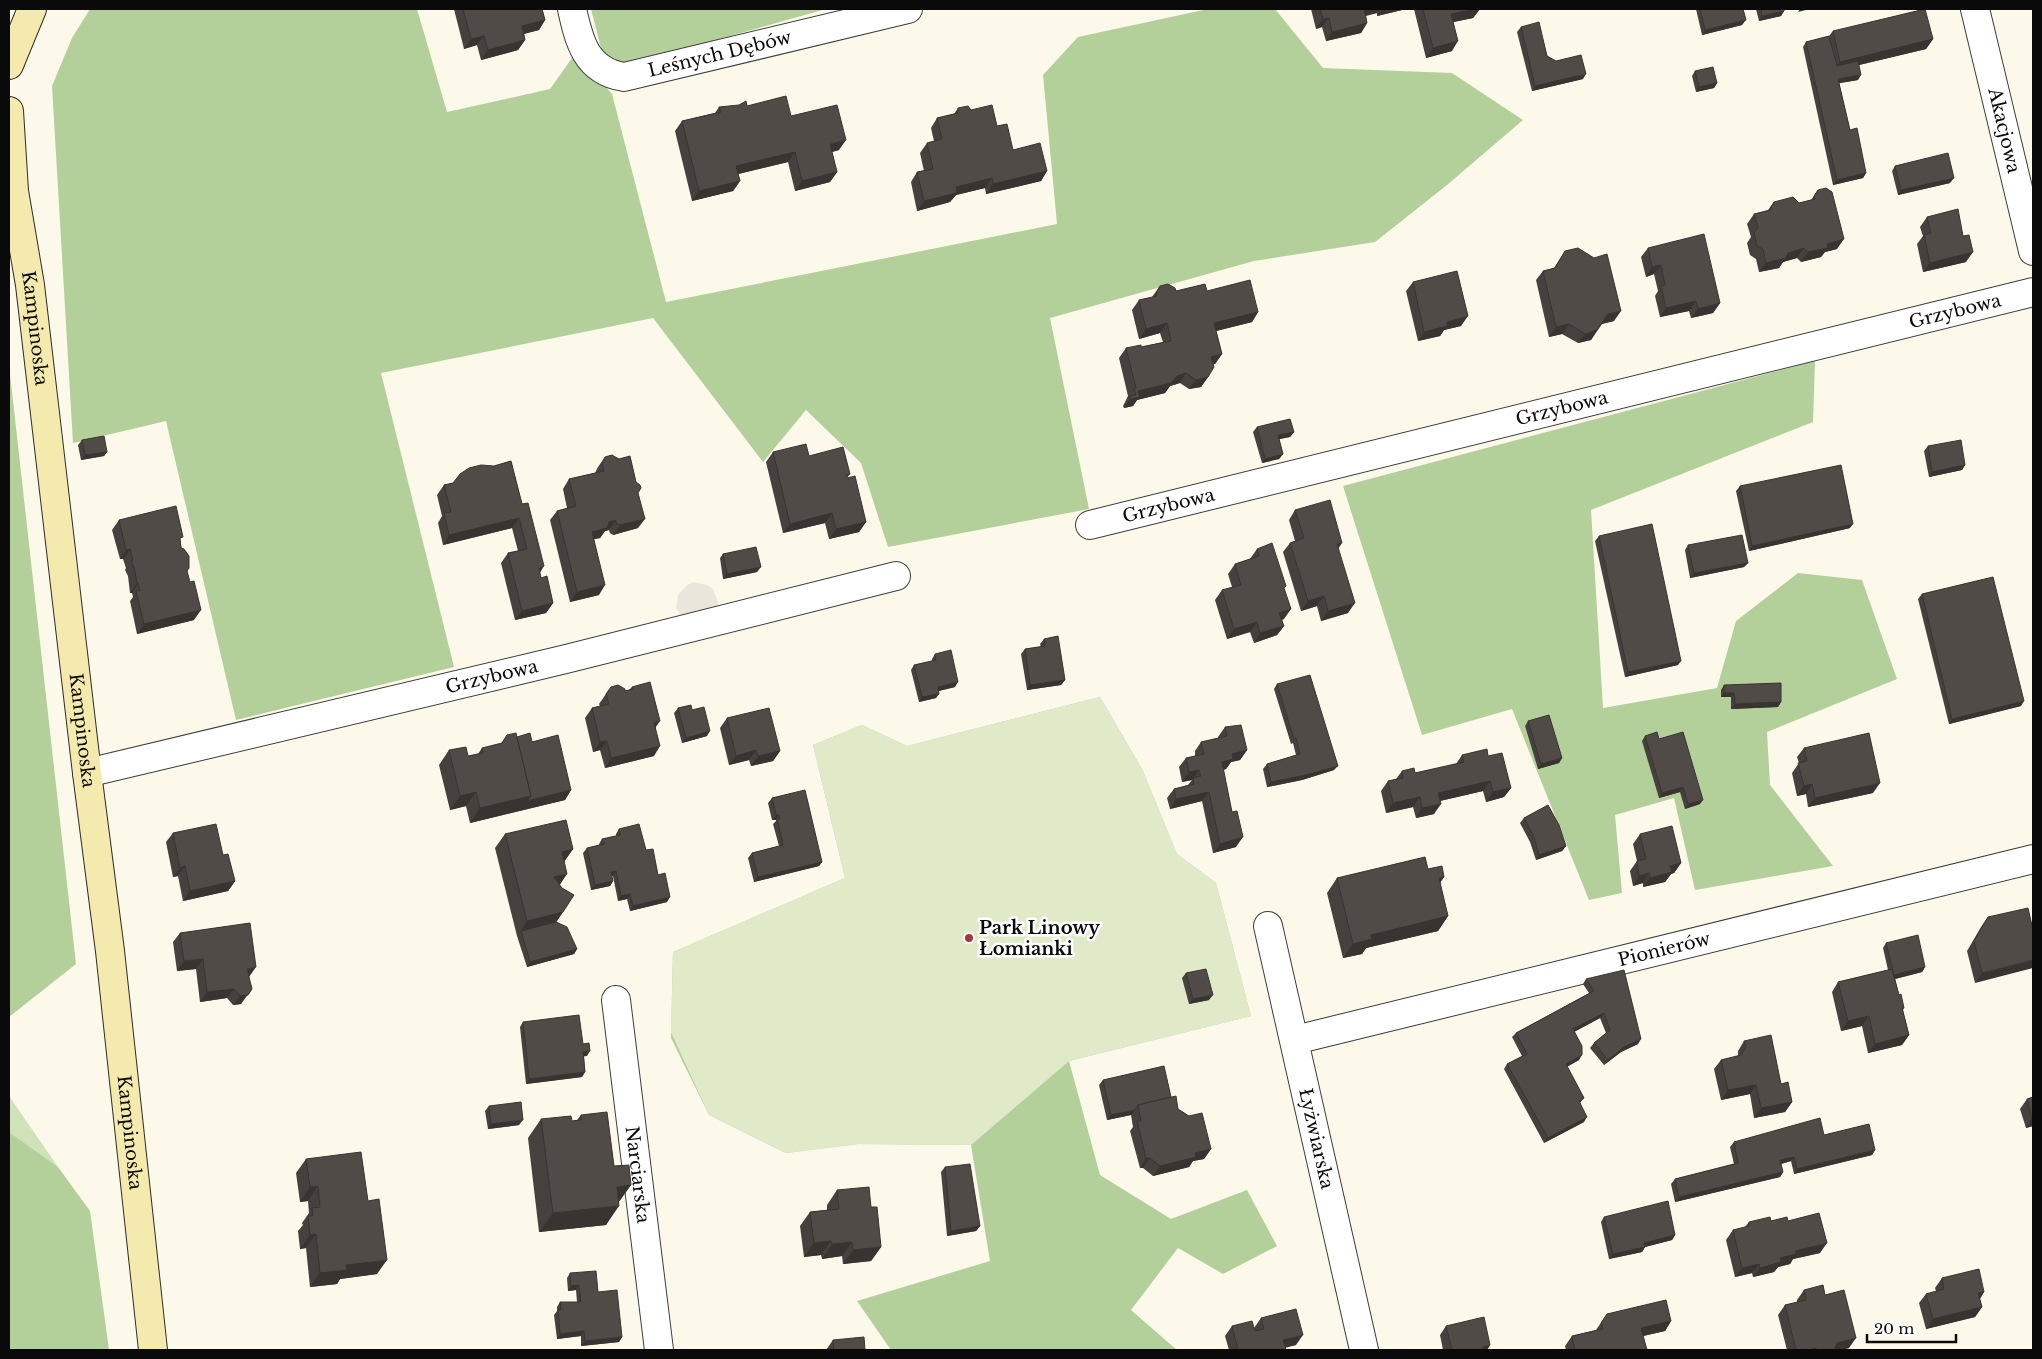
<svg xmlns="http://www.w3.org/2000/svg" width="2042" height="1359" viewBox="0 0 2042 1359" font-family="'Libre Baskerville',serif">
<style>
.green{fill:#cfe2b8}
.forest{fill:#b4d09a}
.pitch{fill:#e0eac9}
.plaza{fill:#eae6db}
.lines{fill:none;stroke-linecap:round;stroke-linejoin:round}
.minor-casing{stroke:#3d3d3d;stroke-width:30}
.tertiary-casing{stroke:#3d3d3d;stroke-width:30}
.secondary-casing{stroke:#2c2c2c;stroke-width:30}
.minor{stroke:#fff;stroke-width:28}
.tertiary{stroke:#fff;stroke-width:28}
.secondary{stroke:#f4eaad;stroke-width:28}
.wall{fill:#46403e}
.shaded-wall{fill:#393432}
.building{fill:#514b48;stroke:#393432}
.poi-dot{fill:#a7353e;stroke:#fff;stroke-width:2}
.labels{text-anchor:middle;stroke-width:5;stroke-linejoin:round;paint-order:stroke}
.street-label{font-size:18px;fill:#0a0a0a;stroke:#fff}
.poi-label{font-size:18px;font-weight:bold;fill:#0a0a0a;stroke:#fff;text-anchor:start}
</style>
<rect width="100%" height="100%" fill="#fcf8ea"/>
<!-- green -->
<polygon class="green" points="9,1096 58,1167 9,1132"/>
<!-- forest -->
<g class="forest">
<polygon points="90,9 417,9 447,112 550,89 572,58 592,71 612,94 666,302 1057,224 1043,75 1078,37 1208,9 1275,9 1323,68 1452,73 1523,120 1447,185 1375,242 1254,261 1050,318 1089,509 888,547 861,463 806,410 763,462 653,318 381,373 454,667 236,720 166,421 73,443 52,86 72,38"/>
<polygon points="591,9 826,9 617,68 603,56"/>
<polygon points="1815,361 1813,422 1591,510 1603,708 1717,688 1736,621 1798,573 1862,580 1897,679 1767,732 1770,785 1833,866 1695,890 1674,798 1615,815 1622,893 1589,900 1512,709 1422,735 1343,486"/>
<polygon points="9,365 76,964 9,1017"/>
<polygon points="1100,697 1142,769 1177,854 1216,883 1251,1016 1069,1061 1100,1175 1171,1219 1247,1190 1277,1246 1223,1274 1178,1248 1131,1310 1177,1350 891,1350 857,1301 990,1261 971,1145 858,1144 786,1153 709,1115 671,1038 673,952 845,878 813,745 862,725 907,746"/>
<polygon points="9,1132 58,1167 90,1211 109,1350 9,1350"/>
</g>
<!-- pitch -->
<polygon class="pitch" points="1100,697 1142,769 1177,854 1216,883 1251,1016 1069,1061 971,1145 858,1144 786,1153 709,1115 671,1032 673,952 845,878 813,745 862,725 907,746"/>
<!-- plaza -->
<polygon class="plaza" points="694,582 707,585 713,589 718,602 717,609 684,620 676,608 678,595 687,585"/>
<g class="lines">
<defs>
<g id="minor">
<path id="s1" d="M 572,9 C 579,41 586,71 624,77 L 908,9"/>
<path id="s2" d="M 1090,525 L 2033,292"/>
<path id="s3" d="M 87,773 L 566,659 L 896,576"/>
<path id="s4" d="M 1268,926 L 1364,1350"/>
<path id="s5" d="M 616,1000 L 659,1350"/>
<path id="s6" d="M 1295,1040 L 2033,859"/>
</g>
<g id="tertiary">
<path id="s7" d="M 1975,9 L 2033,251"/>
</g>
<g id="secondary">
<polyline points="9,65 32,9"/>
<path id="s8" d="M 9,111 L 14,191 L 30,285 L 87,773 L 110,951 L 153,1350"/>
</g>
</defs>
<!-- minor casing -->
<use href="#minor" class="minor-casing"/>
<!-- tertiary casing -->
<use href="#tertiary" class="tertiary-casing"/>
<!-- secondary casing -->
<use href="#secondary" class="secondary-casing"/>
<!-- minor -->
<use href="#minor" class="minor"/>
<!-- tertiary -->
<use href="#tertiary" class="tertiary"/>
<!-- secondary -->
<use href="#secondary" class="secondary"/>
</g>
<!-- wall -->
<g class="wall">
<polygon points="454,9 542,9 545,20 539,30 524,34 525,40 518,50 481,60 477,45 464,49"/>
<polygon points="1311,9 1406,9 1377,16 1377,13 1366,16 1367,23 1361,33 1326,41 1322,27 1316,29"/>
<polygon points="1414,9 1480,9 1473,18 1453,22 1452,51 1426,58"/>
<polygon points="1696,9 1743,9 1742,25 1702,35"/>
<polygon points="1756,9 1784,9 1784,11 1781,16 1759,21"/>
<polygon points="1521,27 1547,56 1583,79 1532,91 1517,32"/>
<polygon points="1833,31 1933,39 1926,49 1859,65 1858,80 1839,83 1850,130 1866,173 1863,178 1833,185 1803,47 1806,42 1829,36"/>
<polygon points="1695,71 1717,83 1714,88 1696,92 1692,76"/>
<polygon points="747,106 791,116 839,150 832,152 837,172 830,182 795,191 788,162 738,174 740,181 733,191 692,201 675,131 682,121 715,113 719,107"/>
<polygon points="958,108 971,110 997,126 1013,150 1047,171 1041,181 986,194 985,188 956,195 950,202 917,211 911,182 917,172 924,171 920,153 927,143 934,141 931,128 937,118 954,114"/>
<polygon points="1895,166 1950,183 1898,195 1892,171"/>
<polygon points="1818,190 1837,249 1825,252 1821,257 1801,262 1797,258 1783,262 1779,268 1759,272 1756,259 1750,255 1747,243 1751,237 1747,224 1754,214 1768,210 1774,202 1799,203 1811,200"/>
<polygon points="1927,217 1966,262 1923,272 1917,244 1923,236 1920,227"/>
<polygon points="1648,248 1720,303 1713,313 1691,318 1689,311 1660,317 1655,296 1658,291 1654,274 1646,277 1641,257"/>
<polygon points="1565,251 1614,321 1602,324 1591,340 1578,343 1562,334 1549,337 1536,280 1543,271 1554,268"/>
<polygon points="1413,282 1461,326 1444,330 1440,336 1418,341 1406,291"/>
<polygon points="1160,286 1176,291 1207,291 1258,312 1252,322 1216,331 1222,354 1215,364 1213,364 1208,377 1201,387 1189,389 1180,383 1170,386 1165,393 1137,400 1133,406 1124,408 1123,406 1128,396 1119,358 1126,348 1141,347 1163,342 1160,333 1139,339 1132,310 1139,300 1152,297"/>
<polygon points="1257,427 1294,432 1290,437 1279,439 1283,454 1279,459 1262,463 1253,432"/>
<polygon points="82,440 107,452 104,456 81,460 78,445"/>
<polygon points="1928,446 1965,465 1962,470 1929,477 1924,451"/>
<polygon points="773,452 809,456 850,474 847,478 866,522 859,532 829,539 825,523 783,533 766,462"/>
<polygon points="605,457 638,493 638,528 613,535 610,533 609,530 605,531 600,538 594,539 599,595 570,602 550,520 557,511 567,508 563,489 569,479 595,473 598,467"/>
<polygon points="511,461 541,578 553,603 546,613 515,620 501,563 508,553 518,551 512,528 443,545 438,523 442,516 437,495 444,485 453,483 494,466"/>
<polygon points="1740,486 1850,528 1749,551 1736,491"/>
<polygon points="1295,510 1338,548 1348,613 1321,621 1317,606 1301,611 1283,552 1290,543 1295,541 1289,520"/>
<polygon points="119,520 180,541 187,571 194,620 137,634 130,601 133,597 132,593 130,593 128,576 125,570 126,568 123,559 120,559 112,530"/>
<polygon points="1599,536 1678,665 1625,677 1595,541"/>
<polygon points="1688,545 1748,563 1744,567 1690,578 1685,550"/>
<polygon points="1257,549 1284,589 1284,619 1282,620 1284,626 1277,635 1254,643 1250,632 1227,639 1215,600 1222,590 1232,587 1228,574 1235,564 1250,559"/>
<polygon points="723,554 757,572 723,579 720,558"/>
<polygon points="1922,594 2021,706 1949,724 1918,599"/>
<polygon points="1044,639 1065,680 1061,685 1027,690 1021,654 1025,649 1041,647 1040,644"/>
<polygon points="935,654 955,687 939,691 936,698 919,702 911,670 914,665 932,661 932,659"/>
<polygon points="1277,684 1334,770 1302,780 1267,787 1263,769 1267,764 1296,755 1293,743 1291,744 1274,689"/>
<polygon points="1724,685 1781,702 1778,707 1731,709 1731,697 1721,697 1721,690"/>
<polygon points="632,687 656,728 654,756 605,768 600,750 593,752 585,718 592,708 600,706 599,704 606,694 625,691 629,690"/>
<polygon points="678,708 692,710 707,736 682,743 674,713"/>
<polygon points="727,718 780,751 773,761 751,766 749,760 729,765 720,728"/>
<polygon points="1528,721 1562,758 1559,763 1538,769 1525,726"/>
<polygon points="1225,727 1247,750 1240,760 1231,762 1226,769 1223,770 1236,847 1213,853 1202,801 1170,809 1167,798 1174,789 1188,785 1192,780 1182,782 1179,767 1186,758 1195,756 1195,751 1201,742 1218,738 1218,737"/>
<polygon points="507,735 517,737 532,742 571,790 565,800 470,823 466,806 450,810 439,765 449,750 468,756 478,754 482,748 501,744"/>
<polygon points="1645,736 1659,739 1700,804 1685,809 1680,792 1659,798 1642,741"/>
<polygon points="1804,748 1873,793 1808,807 1806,794 1797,796 1792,773 1799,763 1797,757"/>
<polygon points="1462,755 1488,756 1511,788 1504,797 1486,802 1483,791 1440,801 1434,814 1416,818 1413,807 1386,813 1381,791 1388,781 1396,779 1402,771 1415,773 1456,764"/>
<polygon points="772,798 822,862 819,866 754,882 748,858 752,853 779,846 773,824 776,821 776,820 772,820 768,803"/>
<polygon points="1524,818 1566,846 1562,851 1536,860 1530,842 1520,823"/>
<polygon points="619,829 646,850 658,875 667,902 630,911 627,899 618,901 613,876 612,876 613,881 610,886 591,890 583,853 587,848 599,845 599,844 602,839 616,836 616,834"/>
<polygon points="173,833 223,855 235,881 228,891 183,901 178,876 173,877 166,842"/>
<polygon points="505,834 573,849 564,862 560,885 563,912 556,922 577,949 574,954 527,967 517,936 495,848"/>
<polygon points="1640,834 1681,863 1674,873 1671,874 1665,882 1643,887 1643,883 1633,886 1630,871 1637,861 1633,844"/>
<polygon points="1428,869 1444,877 1440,883 1448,916 1438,931 1366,948 1362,954 1343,958 1327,893 1337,878"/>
<polygon points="1988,917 2033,930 1975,983 1967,951 1981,927"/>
<polygon points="180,933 249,977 241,1004 233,1005 227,998 200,1002 196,969 177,971 173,942"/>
<polygon points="1886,943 1925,967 1922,972 1895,979 1899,995 1904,1008 1903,1010 1909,1035 1902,1045 1868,1053 1862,1026 1841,1031 1832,992 1838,982 1888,970 1883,948"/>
<polygon points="1186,973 1209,1000 1189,1004 1182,978"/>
<polygon points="1586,979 1638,1044 1621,1052 1604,1065 1590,1048 1594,1043 1606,1033 1600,1018 1574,1032 1579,1060 1567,1067 1584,1098 1580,1103 1584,1122 1544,1143 1504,1069 1507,1064 1522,1056 1512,1037 1516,1033 1589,993 1583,984"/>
<polygon points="523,1022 583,1044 587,1056 584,1056 585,1072 582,1077 526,1084 520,1027"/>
<polygon points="1744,1041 1781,1084 1792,1102 1785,1112 1754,1118 1750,1094 1721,1100 1714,1069 1721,1060 1738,1056 1738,1051"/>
<polygon points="1103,1080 1171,1097 1178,1109 1211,1149 1204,1159 1193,1161 1189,1167 1153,1176 1143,1168 1140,1168 1130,1131 1133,1127 1131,1115 1107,1120 1099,1085"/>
<polygon points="2033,1097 2033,1126 2026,1128 2020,1109 2027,1099"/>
<polygon points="489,1106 519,1125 488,1129 485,1111"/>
<polygon points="581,1115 614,1166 631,1185 618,1203 606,1225 539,1232 528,1138 541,1119 572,1121 577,1120"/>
<polygon points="1824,1135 1875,1150 1872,1155 1794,1174 1791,1161 1781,1164 1783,1172 1780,1177 1675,1202 1671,1184 1675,1179 1734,1164 1730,1147 1734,1142"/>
<polygon points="306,1159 377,1274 340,1279 337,1284 310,1287 306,1248 300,1249 298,1231 303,1225 302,1223 309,1213 308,1201 300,1202 296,1173"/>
<polygon points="945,1167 980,1226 976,1231 947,1236 941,1172"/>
<polygon points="837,1190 871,1207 881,1247 871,1261 843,1264 842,1256 822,1259 821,1255 804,1257 800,1226 810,1212 827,1210 827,1205"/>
<polygon points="1604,1217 1675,1235 1672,1240 1645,1247 1642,1252 1609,1259 1601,1222"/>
<polygon points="1771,1221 1788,1221 1820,1253 1793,1259 1790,1264 1778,1267 1774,1272 1753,1277 1752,1273 1735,1277 1726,1240 1733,1230 1745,1227 1749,1222"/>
<polygon points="570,1273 598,1292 622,1337 619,1342 581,1346 581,1336 557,1339 554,1315 557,1311 557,1307 560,1302 577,1302 576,1290 568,1291 567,1278"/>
<polygon points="1942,1278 1984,1292 1980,1299 1982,1307 1975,1317 1926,1329 1919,1303 1926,1294 1936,1291 1935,1288"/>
<polygon points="1804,1290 1825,1295 1849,1348 1841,1350 1787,1350 1778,1315 1785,1305 1797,1302 1797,1300"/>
<polygon points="1607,1314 1671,1321 1665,1331 1643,1336 1647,1350 1566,1350 1565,1346 1572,1336 1596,1330"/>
<polygon points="1261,1318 1296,1345 1285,1347 1286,1350 1229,1350 1225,1336 1232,1326 1254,1328"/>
<polygon points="1446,1326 1490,1345 1487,1350 1443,1350 1440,1335"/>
<polygon points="833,1340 865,1350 826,1350"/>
</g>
<!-- shaded-wall -->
<g class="shaded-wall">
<polygon points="1363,9 1380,9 1377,13 1357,17"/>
<polygon points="1382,9 1406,9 1377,16"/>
<polygon points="1476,9 1480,9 1473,18 1444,24 1451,14"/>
<polygon points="1800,9 1810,9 1798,12"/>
<polygon points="1784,11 1781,16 1759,21 1762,16"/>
<polygon points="1329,18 1322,27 1316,29 1323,19"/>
<polygon points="545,20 539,30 515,36 522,26"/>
<polygon points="1746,20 1742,25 1702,35 1705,30"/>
<polygon points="1367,23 1361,33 1326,41 1332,32"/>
<polygon points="484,36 477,45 464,49 471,39"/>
<polygon points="1933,39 1926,49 1834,71 1840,62"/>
<polygon points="525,40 518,50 481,60 488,50"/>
<polygon points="1458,41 1452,51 1426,58 1433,48"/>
<polygon points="1586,74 1583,79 1532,91 1535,86"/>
<polygon points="1861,75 1858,80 1835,84 1838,79"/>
<polygon points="1717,83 1714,88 1696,92 1699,87"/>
<polygon points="846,140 839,150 824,154 830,144"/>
<polygon points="795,152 788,162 730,176 736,166"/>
<polygon points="1047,171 1041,181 986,194 993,184"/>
<polygon points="837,172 830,182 795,191 802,181"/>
<polygon points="1866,173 1863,178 1833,185 1837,180"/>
<polygon points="992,178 985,188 956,195 950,202 917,211 924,201 956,187"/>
<polygon points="1954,178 1950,183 1898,195 1901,190"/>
<polygon points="740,181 733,191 692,201 699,191"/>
<polygon points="1844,239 1837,249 1825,252 1821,257 1801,262 1808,252 1827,244"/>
<polygon points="1804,248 1797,258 1783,262 1779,268 1759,272 1766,263 1788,253"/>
<polygon points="1973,252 1966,262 1923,272 1930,263"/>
<polygon points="1661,265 1654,274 1646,277 1652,267"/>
<polygon points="1696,301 1689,311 1660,317 1666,308"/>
<polygon points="1720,303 1713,313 1691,318 1698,309"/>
<polygon points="1621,311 1614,321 1601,324 1608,314"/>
<polygon points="1258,312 1252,322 1208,333 1214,323"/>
<polygon points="1468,316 1461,326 1444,330 1440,336 1418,341 1424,332 1447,322"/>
<polygon points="1167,323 1160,333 1139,339 1146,329"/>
<polygon points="1569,324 1562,334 1549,337 1556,327"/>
<polygon points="1597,330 1591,340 1578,343 1585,334"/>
<polygon points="1222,354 1215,364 1204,366 1211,357"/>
<polygon points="1186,373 1180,383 1170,386 1165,393 1137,400 1133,406 1124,408 1130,399 1133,398 1138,391 1177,376"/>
<polygon points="1208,377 1201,387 1189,389 1196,380"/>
<polygon points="1294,432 1290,437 1275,440 1278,435"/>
<polygon points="107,452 104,456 81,460 85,455"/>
<polygon points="1283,454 1279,459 1262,463 1265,459"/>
<polygon points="1965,465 1962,470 1929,477 1932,472"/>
<polygon points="832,513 825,523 783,533 790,524"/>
<polygon points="519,518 512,528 443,545 449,535"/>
<polygon points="645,519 638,528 613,535 620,525"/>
<polygon points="616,520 609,530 605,531 600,538 585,541 592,532 609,522"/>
<polygon points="866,522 859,532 829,539 836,529"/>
<polygon points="1853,524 1850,528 1749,551 1752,546"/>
<polygon points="1342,543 1336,552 1337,544"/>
<polygon points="130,549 123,559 120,559 126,550"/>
<polygon points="1748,563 1744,567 1690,578 1694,573"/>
<polygon points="544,566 538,576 539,568"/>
<polygon points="761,567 757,572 723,579 727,574"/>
<polygon points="137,583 138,583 132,593 130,593"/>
<polygon points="605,585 599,595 570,602 577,592"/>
<polygon points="1324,596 1317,606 1301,611 1308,601"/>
<polygon points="553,603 546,613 515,620 522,611"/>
<polygon points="1355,603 1348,613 1321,621 1328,611"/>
<polygon points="1291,609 1284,619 1273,622 1279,613"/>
<polygon points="201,610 194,620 137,634 144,624"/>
<polygon points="1257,622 1250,632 1227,639 1234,629"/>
<polygon points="1284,626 1277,635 1254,643 1260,633"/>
<polygon points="1681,661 1678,665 1625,677 1628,672"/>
<polygon points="1065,680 1061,685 1027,690 1030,685"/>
<polygon points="958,682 955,687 934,692 938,687"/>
<polygon points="1724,693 1734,693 1731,697 1721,697"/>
<polygon points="939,694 936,698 919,702 922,697"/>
<polygon points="2024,701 2021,706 1949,724 1952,719"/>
<polygon points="1781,702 1778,707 1731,709 1735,704"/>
<polygon points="660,721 653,731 654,723"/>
<polygon points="710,731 707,736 682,743 686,738"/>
<polygon points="607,741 600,750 593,752 600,742"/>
<polygon points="660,746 654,756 605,768 611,758"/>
<polygon points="756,750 749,760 729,765 736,756"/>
<polygon points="1247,750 1240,760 1231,762 1226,769 1215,772 1222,762 1232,754"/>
<polygon points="780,751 773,761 751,766 758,756"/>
<polygon points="1562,758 1559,763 1538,769 1541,764"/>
<polygon points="1338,766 1334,770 1302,780 1267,787 1271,782"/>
<polygon points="1199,770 1192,780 1182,782 1189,772"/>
<polygon points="1490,781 1483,791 1431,803 1438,793"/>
<polygon points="1880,783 1873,793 1808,807 1815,798"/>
<polygon points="1812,784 1806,794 1797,796 1804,786"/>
<polygon points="1683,787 1680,792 1659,798 1662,793"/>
<polygon points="1511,788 1504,797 1486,802 1493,792"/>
<polygon points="571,790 565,800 470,823 480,808 531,796"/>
<polygon points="476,792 466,806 450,810 460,796"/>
<polygon points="1209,792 1202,801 1170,809 1176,799"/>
<polygon points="1420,797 1413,807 1386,813 1393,803"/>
<polygon points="1703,800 1700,804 1685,809 1688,804"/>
<polygon points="1441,804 1434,814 1416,818 1422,808"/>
<polygon points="776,815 779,815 776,820 772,820"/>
<polygon points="1243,837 1236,847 1213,853 1220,844"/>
<polygon points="1566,846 1562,851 1536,860 1539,855"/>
<polygon points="573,849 563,863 562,852"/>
<polygon points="822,862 819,866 754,882 758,877"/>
<polygon points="1681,863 1674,873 1671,874 1665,882 1643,887 1650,878 1670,866"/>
<polygon points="185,866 178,876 173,877 180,868"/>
<polygon points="616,871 613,876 608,876 611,872"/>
<polygon points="1649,873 1643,883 1633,886 1639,876"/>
<polygon points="567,874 557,889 554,877"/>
<polygon points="1444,877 1434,891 1439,878"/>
<polygon points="235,881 228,891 183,901 190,891"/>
<polygon points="613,881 610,886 591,890 595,885"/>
<polygon points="630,894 627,899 618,901 621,896"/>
<polygon points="670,897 667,902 630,911 633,906"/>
<polygon points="563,912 553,927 521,931 527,921"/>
<polygon points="1448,916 1438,931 1366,948 1362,954 1343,958 1353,944 1371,935"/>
<polygon points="577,949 574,954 527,967 530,962"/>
<polygon points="203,959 196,969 177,971 184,961"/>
<polygon points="2033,960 2033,968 1975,983 1982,973"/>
<polygon points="256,967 249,977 247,969"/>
<polygon points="1925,967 1922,972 1891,980 1894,975"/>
<polygon points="234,989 227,998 200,1002 207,992"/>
<polygon points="252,989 241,1004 233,1005 240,996"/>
<polygon points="1213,995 1209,1000 1189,1004 1193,999"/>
<polygon points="1604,1013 1600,1018 1570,1034 1573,1029"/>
<polygon points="1869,1016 1862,1026 1841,1031 1848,1021"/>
<polygon points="1909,1035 1902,1045 1868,1053 1875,1044"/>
<polygon points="1641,1039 1638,1044 1621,1052 1604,1065 1608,1060 1624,1047"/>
<polygon points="590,1051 587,1056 580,1057 583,1052"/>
<polygon points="1582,1055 1579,1060 1562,1069 1566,1064"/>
<polygon points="585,1072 582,1077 526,1084 529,1079"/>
<polygon points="1756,1085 1750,1094 1721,1100 1728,1090"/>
<polygon points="1792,1102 1785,1112 1754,1118 1761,1108"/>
<polygon points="1135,1110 1131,1115 1107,1120 1111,1115"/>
<polygon points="1587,1117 1584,1122 1544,1143 1548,1138"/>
<polygon points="2032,1118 2033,1118 2033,1126 2026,1128"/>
<polygon points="523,1120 519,1125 488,1129 491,1124"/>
<polygon points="1211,1149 1204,1159 1193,1161 1189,1167 1153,1176 1160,1166 1195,1153"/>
<polygon points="1875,1150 1872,1155 1794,1174 1797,1169"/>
<polygon points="1794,1157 1791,1161 1777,1165 1780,1160"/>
<polygon points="1146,1158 1150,1158 1143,1168 1140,1168"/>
<polygon points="1783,1172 1780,1177 1675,1202 1679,1197"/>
<polygon points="631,1185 618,1203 617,1187"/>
<polygon points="318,1186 308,1201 300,1202 310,1187"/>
<polygon points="619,1206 606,1225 539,1232 553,1213"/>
<polygon points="980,1226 976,1231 947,1236 951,1231"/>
<polygon points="316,1234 306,1248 300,1249 310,1235"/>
<polygon points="1675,1235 1672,1240 1641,1248 1644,1243"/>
<polygon points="831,1241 821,1255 804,1257 814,1243"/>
<polygon points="852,1242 842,1256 822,1259 832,1244"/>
<polygon points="1827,1243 1820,1253 1793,1259 1790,1264 1778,1267 1774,1272 1753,1277 1760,1268 1780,1258 1795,1251"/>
<polygon points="881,1247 871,1261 843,1264 853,1250"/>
<polygon points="1645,1247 1642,1252 1609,1259 1613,1254"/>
<polygon points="387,1260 377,1274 340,1279 337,1284 310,1287 320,1273 346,1265"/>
<polygon points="1759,1264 1752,1273 1735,1277 1742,1268"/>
<polygon points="579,1285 576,1290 568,1291 571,1286"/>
<polygon points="1984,1292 1978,1301 1978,1293"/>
<polygon points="1982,1307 1975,1317 1926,1329 1933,1319"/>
<polygon points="1671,1321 1665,1331 1634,1338 1641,1328"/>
<polygon points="584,1331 581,1336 557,1339 560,1334"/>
<polygon points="1303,1335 1296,1345 1277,1350 1283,1340"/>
<polygon points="622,1337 619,1342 581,1346 585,1341"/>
<polygon points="1856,1338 1849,1348 1841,1350 1833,1350 1837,1343"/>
<polygon points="1490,1345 1487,1350 1480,1350 1483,1347"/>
</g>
<!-- building -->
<g class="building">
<polygon points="463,9 542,9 545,20 522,26 525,40 488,50 484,36 471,39"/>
<polygon points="1320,9 1364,9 1367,23 1332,32 1329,18 1323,19"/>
<polygon points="1423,9 1476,9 1451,14 1458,41 1433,48"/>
<polygon points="1700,9 1743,9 1746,20 1705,30"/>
<polygon points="1761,9 1784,9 1784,11 1762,16"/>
<polygon points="1925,9 1933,39 1840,62 1833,31"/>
<polygon points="1539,22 1547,56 1556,61 1581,55 1586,74 1535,86 1521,27"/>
<polygon points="1829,36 1837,66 1858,61 1861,75 1838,79 1850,130 1857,128 1866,173 1837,180 1806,42"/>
<polygon points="1713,67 1717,83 1699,87 1695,71"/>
<polygon points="786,96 791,116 837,105 846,140 830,144 837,172 802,181 795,152 736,166 740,181 699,191 682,121 721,112 719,107 739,105 746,101 747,106"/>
<polygon points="992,105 997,126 1007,124 1013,150 1040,143 1047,171 993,184 992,178 956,187 957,193 924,201 917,172 933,169 927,143 942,139 937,118 958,113 958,108 968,106 971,110"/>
<polygon points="1948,153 1954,178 1901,190 1895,166"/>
<polygon points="1826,188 1832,192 1844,239 1827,244 1828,248 1808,252 1804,248 1788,253 1786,258 1766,263 1763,249 1757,246 1754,233 1758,227 1754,214 1771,210 1771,207 1774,202 1793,197 1799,203 1815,199 1814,196 1818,190"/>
<polygon points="1958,209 1963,236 1969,235 1973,252 1930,263 1924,235 1931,233 1927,217"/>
<polygon points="1704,234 1720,303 1698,309 1696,301 1666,308 1661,286 1665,285 1661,265 1652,267 1648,248"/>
<polygon points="1578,248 1594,258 1607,254 1621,311 1608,314 1597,330 1585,334 1569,324 1556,327 1543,271 1555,268 1565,251"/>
<polygon points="1457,271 1468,316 1447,322 1447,326 1424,332 1413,282"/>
<polygon points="1250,280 1258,312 1214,323 1222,354 1211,357 1214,367 1208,377 1196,380 1186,373 1177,376 1171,383 1138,391 1140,397 1130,399 1130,396 1136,395 1134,389 1136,388 1126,348 1141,345 1141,347 1171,341 1167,323 1146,329 1139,300 1157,296 1156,293 1160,286 1168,284 1175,288 1176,291 1205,284 1207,291"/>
<polygon points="1290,419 1294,432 1278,435 1283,454 1265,459 1257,427"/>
<polygon points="104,436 107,452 85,455 82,440"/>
<polygon points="1961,440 1965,465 1932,472 1928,446"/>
<polygon points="806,444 809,456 843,447 850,474 846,475 847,478 855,476 866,522 836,529 832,513 790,524 773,452"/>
<polygon points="612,455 619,459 630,456 636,482 640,485 641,488 638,493 645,519 620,525 616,523 616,520 609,522 607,528 592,532 605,585 577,592 557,511 576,506 569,479 604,471 602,463 605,457"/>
<polygon points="511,461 522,504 528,503 544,566 539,568 541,578 547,576 553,603 522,611 508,553 527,549 519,518 449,535 444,513 451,512 444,485 453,483 460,474 469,468 481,465 494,466"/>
<polygon points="1841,465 1853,524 1752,546 1740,486"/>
<polygon points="1330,500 1342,543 1337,544 1355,603 1328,611 1324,596 1308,601 1290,543 1304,538 1295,510"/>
<polygon points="176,506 183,537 180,538 181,548 184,549 189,556 189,568 187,571 190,582 194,581 201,610 144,624 136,591 140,590 138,583 137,583 134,567 131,561 133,560 130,549 126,550 119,520"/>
<polygon points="1652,524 1681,661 1628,672 1599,536"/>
<polygon points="1742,535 1748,563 1694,573 1688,545"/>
<polygon points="1272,543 1286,586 1284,588 1291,609 1279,613 1284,626 1260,633 1257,622 1234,629 1222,590 1241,585 1235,564 1259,556 1257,549"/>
<polygon points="756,547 761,567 727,574 723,554"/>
<polygon points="1993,577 2024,701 1952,719 1922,594"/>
<polygon points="1058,636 1065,680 1030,685 1025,649 1045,646 1044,639"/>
<polygon points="951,650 958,682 938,687 939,694 922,697 914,665 936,660 935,654"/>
<polygon points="1310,675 1338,766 1306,775 1271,782 1267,764 1300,754 1296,738 1294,739 1277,684"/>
<polygon points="650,682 660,721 654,723 660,746 611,758 607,741 600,742 592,708 609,704 606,694 611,687 618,685 625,689 625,691 633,689 632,687"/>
<polygon points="1781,683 1781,702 1735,704 1734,693 1724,693 1724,685"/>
<polygon points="691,705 692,710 704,707 710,731 686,738 678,708"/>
<polygon points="769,708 780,751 758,756 756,750 736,756 727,718"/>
<polygon points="1549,715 1562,758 1541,764 1528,721"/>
<polygon points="1241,725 1247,750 1232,754 1233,759 1222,762 1232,812 1237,811 1243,837 1220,844 1209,792 1176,799 1174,789 1194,784 1193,778 1201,776 1199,770 1189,772 1186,758 1204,754 1201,742 1227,736 1225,727"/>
<polygon points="1657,732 1659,739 1683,732 1703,800 1688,804 1683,787 1662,793 1645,736"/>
<polygon points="516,733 531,796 480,808 476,792 460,796 449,750 466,747 468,756 483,753 482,748 502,743 507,735"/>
<polygon points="530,733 532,742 558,735 571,790 527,801 531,796 517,737"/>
<polygon points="1869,733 1880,783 1815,798 1812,784 1804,786 1798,763 1807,761 1804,748"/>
<polygon points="1487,749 1488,756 1502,753 1511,788 1493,792 1490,781 1438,793 1441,804 1422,808 1420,797 1393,803 1388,781 1403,778 1402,771 1414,768 1415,773 1464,762 1462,755"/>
<polygon points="805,790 822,862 758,877 752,853 783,845 777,819 780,819 779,815 776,815 772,798"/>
<polygon points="1548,805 1559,825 1566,846 1539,855 1534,837 1524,818"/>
<polygon points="566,820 573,849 562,852 567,874 554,877 562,888 574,895 563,912 527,921 505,834"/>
<polygon points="216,824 223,855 228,854 235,881 190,891 185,866 180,868 173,833"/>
<polygon points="639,824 646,850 653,849 658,875 665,873 670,897 633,906 630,894 621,896 616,871 611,872 613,881 595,885 587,848 604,844 602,839 620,835 619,829"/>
<polygon points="1672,826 1681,863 1670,866 1672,872 1650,878 1649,873 1639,876 1637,861 1646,859 1640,834"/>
<polygon points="1425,857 1428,869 1442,866 1444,877 1439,878 1448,916 1371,935 1372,939 1353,944 1337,878"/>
<polygon points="2028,908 2033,930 2033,960 1982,973 1974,941 1988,917"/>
<polygon points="556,922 567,927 577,949 530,962 521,931"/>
<polygon points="250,923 256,967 247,969 252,989 248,995 240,996 234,989 207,992 203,959 184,961 180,933"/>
<polygon points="1918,935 1925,967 1894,975 1886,943"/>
<polygon points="1206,969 1213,995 1193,999 1186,973"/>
<polygon points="1892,969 1899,995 1901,994 1904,1008 1902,1008 1909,1035 1875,1044 1869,1016 1848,1021 1838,982"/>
<polygon points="1624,970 1641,1039 1624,1047 1608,1060 1594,1043 1610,1030 1604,1013 1573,1029 1582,1046 1582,1055 1566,1064 1584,1098 1579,1101 1587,1117 1548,1138 1507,1064 1527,1054 1516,1033 1594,991 1586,979"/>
<polygon points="579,1015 583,1044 589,1043 590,1051 583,1052 585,1072 529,1079 523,1022"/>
<polygon points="1771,1035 1781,1084 1788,1082 1792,1102 1761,1108 1756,1085 1728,1090 1721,1060 1741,1055 1746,1048 1744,1041"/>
<polygon points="1164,1066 1171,1097 1138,1105 1135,1110 1111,1115 1103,1080"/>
<polygon points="1176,1096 1178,1109 1189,1116 1202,1113 1211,1149 1195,1153 1196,1157 1160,1166 1150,1158 1146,1158 1137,1121 1141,1121 1138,1105"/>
<polygon points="2033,1097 2033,1118 2032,1118 2027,1099"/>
<polygon points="521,1102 523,1120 491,1124 489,1106"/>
<polygon points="607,1112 614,1166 629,1165 631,1185 617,1187 619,1206 553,1213 541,1119 571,1116 572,1121 581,1120 581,1115"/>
<polygon points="1820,1118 1824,1135 1869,1124 1875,1150 1797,1169 1794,1157 1780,1160 1783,1172 1679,1197 1675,1179 1738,1163 1734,1142"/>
<polygon points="361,1152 368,1201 379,1199 387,1260 346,1265 347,1270 320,1273 316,1234 310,1235 308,1216 313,1216 312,1208 320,1207 318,1186 310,1187 306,1159"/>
<polygon points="970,1164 980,1226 951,1231 945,1167"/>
<polygon points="869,1187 871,1207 877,1207 881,1247 853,1250 852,1242 832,1244 831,1241 814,1243 810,1212 839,1209 837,1190"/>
<polygon points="1668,1201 1675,1235 1644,1243 1645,1247 1613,1254 1604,1217"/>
<polygon points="1819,1213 1827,1243 1795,1251 1796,1254 1780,1258 1781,1262 1760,1268 1759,1264 1742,1268 1733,1230 1749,1226 1749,1222 1770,1217 1771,1221 1787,1217 1788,1221"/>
<polygon points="1979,1269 1984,1292 1978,1293 1982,1307 1933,1319 1926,1294 1944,1289 1942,1278"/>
<polygon points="596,1271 598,1292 617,1290 622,1337 585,1341 584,1331 560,1334 558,1310 561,1310 560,1302 581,1302 579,1285 571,1286 570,1273"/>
<polygon points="1823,1285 1825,1295 1844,1290 1856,1338 1837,1343 1834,1350 1816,1350 1816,1348 1808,1350 1796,1350 1785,1305 1806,1300 1804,1290"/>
<polygon points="1666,1300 1671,1321 1641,1328 1647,1350 1575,1350 1572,1336 1603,1329 1601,1323 1607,1314"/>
<polygon points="1296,1309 1303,1335 1283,1340 1286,1350 1238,1350 1232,1326 1252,1321 1255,1331 1264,1329 1261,1318"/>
<polygon points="1484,1317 1490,1345 1483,1347 1483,1350 1452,1350 1446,1326"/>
<polygon points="864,1337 865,1350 834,1350 833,1340"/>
</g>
<!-- markers -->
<circle class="poi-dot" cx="969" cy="938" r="5"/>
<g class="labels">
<!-- street labels -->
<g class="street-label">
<text dy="6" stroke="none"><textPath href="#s1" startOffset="191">Leśnych Dębów</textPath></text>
<text dy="6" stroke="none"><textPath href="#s7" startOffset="125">Akacjowa</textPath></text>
<text dy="6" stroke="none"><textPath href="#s2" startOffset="891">Grzybowa</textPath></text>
<text dy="6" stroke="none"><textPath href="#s8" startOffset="219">Kampinoska</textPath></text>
<text dy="6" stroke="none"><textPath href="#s2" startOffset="486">Grzybowa</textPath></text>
<text dy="6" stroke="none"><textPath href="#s2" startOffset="81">Grzybowa</textPath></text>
<text dy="6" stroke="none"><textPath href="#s3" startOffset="416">Grzybowa</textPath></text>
<text dy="6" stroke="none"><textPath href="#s8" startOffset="624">Kampinoska</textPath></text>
<text dy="6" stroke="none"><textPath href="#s6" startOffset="380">Pionierów</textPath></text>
<text dy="6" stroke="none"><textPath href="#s8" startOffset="1029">Kampinoska</textPath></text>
<text dy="6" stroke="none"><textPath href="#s4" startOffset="218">Łyżwiarska</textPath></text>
<text dy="6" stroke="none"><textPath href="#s5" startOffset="176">Narciarska</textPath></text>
</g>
<!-- poi labels -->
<g class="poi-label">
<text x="979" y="934">Park Linowy<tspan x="979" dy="21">Łomianki</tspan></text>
</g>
</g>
<!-- border -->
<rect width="2042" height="1359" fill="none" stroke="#0a0a0a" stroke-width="20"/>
<!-- scale -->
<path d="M1867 1334v8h89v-8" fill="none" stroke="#0a0a0a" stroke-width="2.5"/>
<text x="1874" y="1334" font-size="15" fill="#0a0a0a" stroke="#ffffff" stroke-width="4" paint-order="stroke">20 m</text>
</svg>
